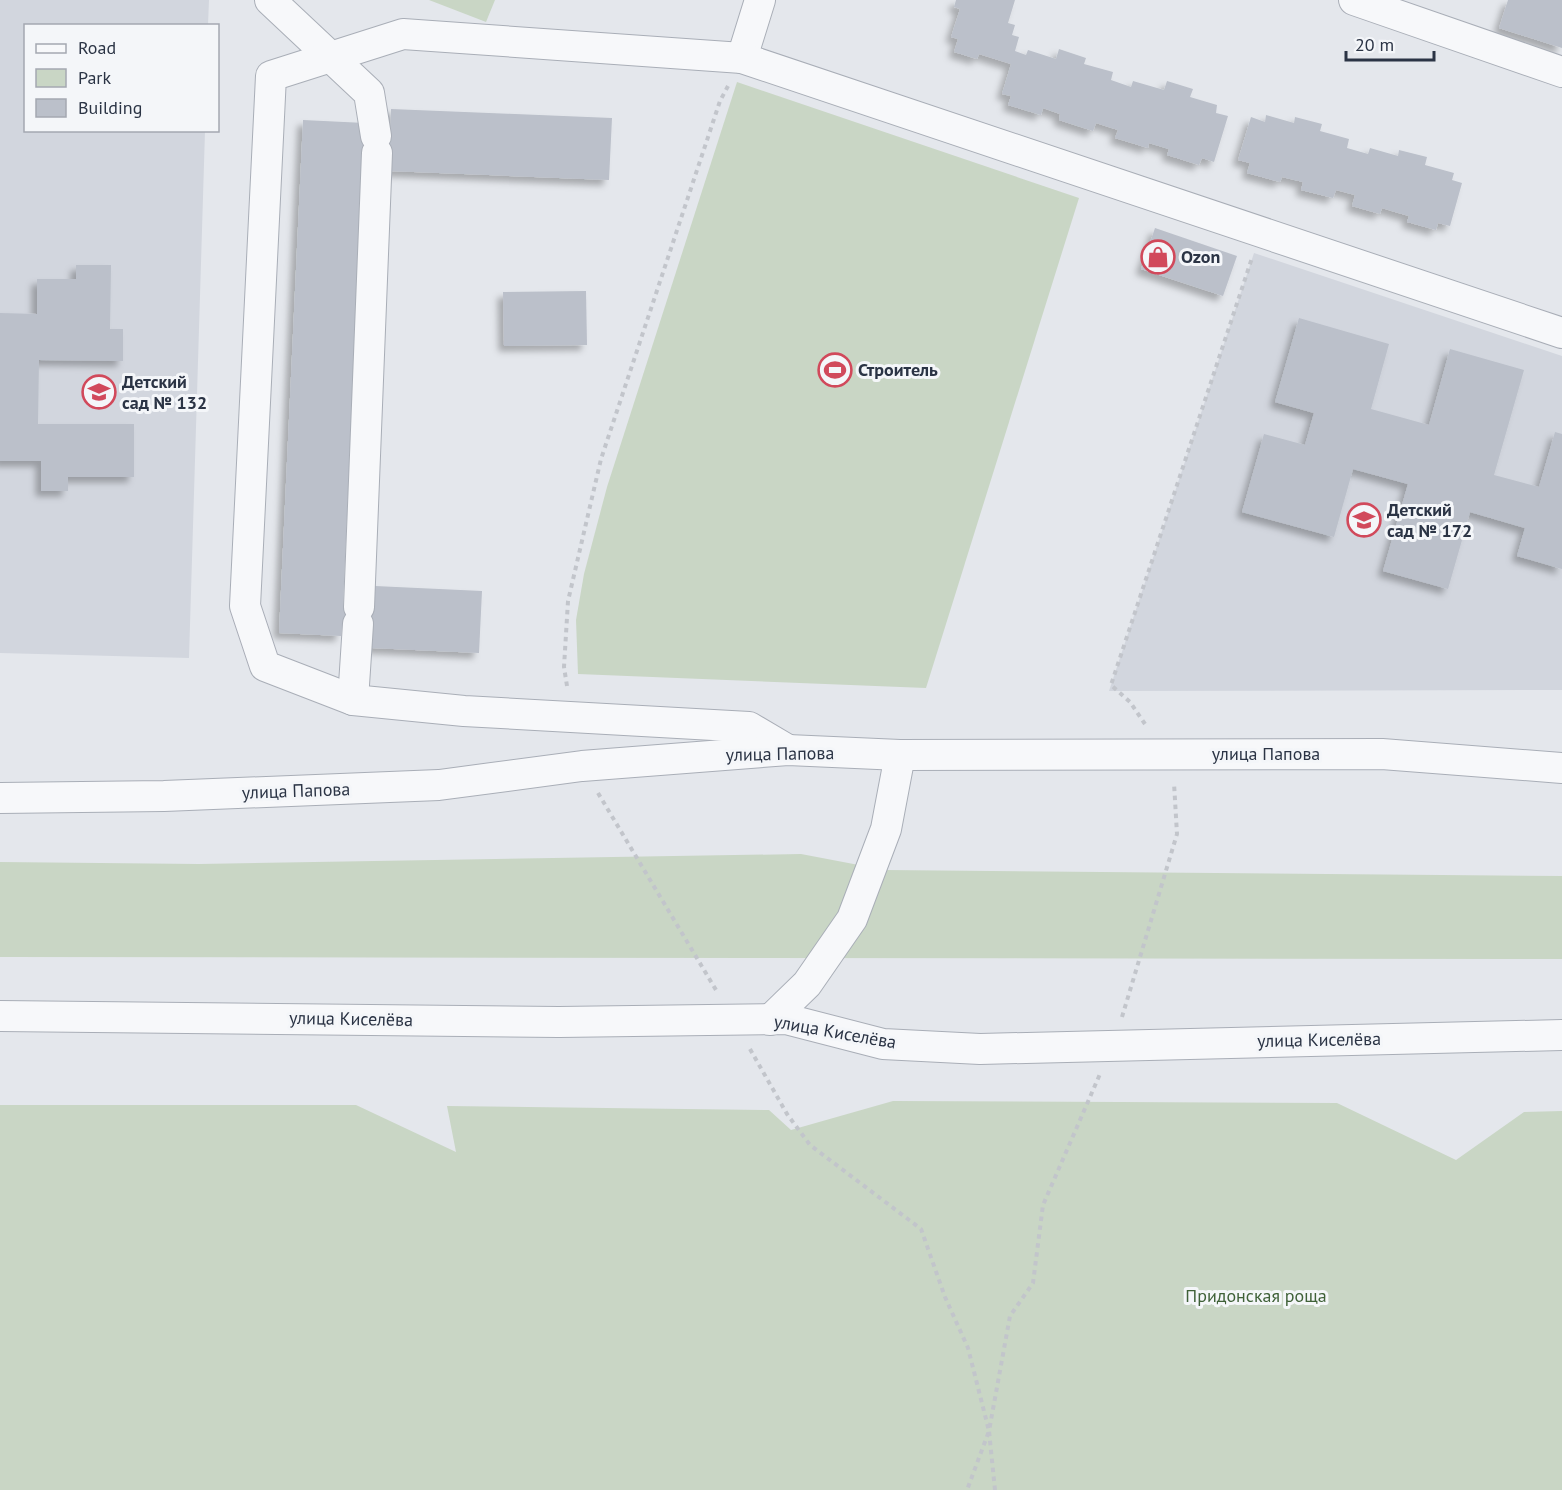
<svg xmlns="http://www.w3.org/2000/svg" width="1562" height="1490" viewBox="0 0 1562 1490" font-family="'PT Sans',sans-serif">
<style>
.built{fill:#d2d6de}
.green{fill:#c9d6c5}
.building{fill:#bbc0ca;filter:url(#shadow)}
.lines{fill:none;stroke-linecap:round;stroke-linejoin:round}
.minor-casing{stroke:#a9aeb7;stroke-width:32}
.path{stroke:#c2c5cb;stroke-width:4;stroke-dasharray:4.5 4.5;stroke-linecap:butt}
.minor{stroke:#f7f8fa;stroke-width:30}
.labels{text-anchor:middle;stroke-width:6;stroke-linejoin:round;paint-order:stroke}
.poi-label{font-size:18px;font-weight:bold;fill:#2b3445;stroke:#f4f6f9;text-anchor:start}
.street-label{font-size:18px;fill:#2b3445;stroke:#f4f6f9}
.park-label{font-size:18px;fill:#3f6138;stroke:#f4f6f9}
</style>
<defs>
<filter id="shadow"><feDropShadow dx="-5.5" dy="5.5" stdDeviation="3" flood-color="#0004"/></filter>
</defs>
<rect width="100%" height="100%" fill="#e4e7ec"/>
<!-- built -->
<g class="built">
<polygon points="0,0 209,0 208,25 26,26 26,130 205,131 189,658 0,653"/>
<polygon points="1254,253 1562,356 1562,690 1109,691"/>
</g>
<!-- green -->
<g class="green">
<polygon points="429,0 495,0 486,22"/>
<polygon points="737,82 1079,198 926,688 578,674 576,620 584,574 607,487"/>
<polygon points="801,854 885,870 1562,876 1562,959 0,957 0,862 199,864"/>
<polygon points="893,1101 1337,1103 1456,1160 1524,1112 1562,1111 1562,1490 0,1490 0,1105 356,1105 456,1152 447,1106 769,1110 791,1130"/>
</g>
<!-- building -->
<g class="building">
<polygon points="956,0 1015,0 1008,23 1015,25 1012,35 1019,37 1015,51 1026,55 1028,50 1056,59 1059,49 1086,58 1084,64 1113,72 1111,80 1131,87 1133,81 1164,90 1167,81 1193,89 1190,97 1217,105 1216,113 1228,116 1214,162 1202,158 1199,165 1167,155 1169,149 1149,143 1148,148 1115,138 1118,130 1096,123 1093,131 1059,120 1060,114 1043,108 1041,115 1008,105 1011,96 1002,94 1011,64 979,54 977,59 954,52 958,39 951,37 960,9 954,7"/>
<polygon points="1508,0 1562,0 1562,48 1499,28"/>
<polygon points="391,109 612,118 609,180 389,171 363,153 343,606 374,607 375,586 482,591 479,653 372,648 373,625 342,624 341,636 279,633 303,120 365,123 390,136"/>
<polygon points="1266,115 1294,123 1295,117 1322,124 1320,131 1349,139 1347,148 1368,154 1370,148 1398,156 1399,150 1427,157 1425,165 1454,173 1452,180 1462,183 1450,226 1438,223 1436,230 1407,222 1409,216 1395,212 1382,208 1380,214 1352,206 1355,195 1336,190 1333,198 1301,190 1303,182 1282,177 1280,182 1247,173 1250,163 1238,160 1251,117 1265,122"/>
<polygon points="1155,228 1237,256 1223,296 1141,269"/>
<polygon points="76,265 111,265 110,329 123,329 123,361 39,360 38,424 134,424 134,477 68,477 68,491 41,491 41,461 0,461 0,313 37,314 37,279 76,279"/>
<polygon points="586,291 587,345 504,346 503,292"/>
<polygon points="1299,318 1389,344 1371,409 1429,425 1450,349 1524,370 1494,475 1539,487 1555,432 1562,434 1562,569 1517,556 1525,528 1470,512 1448,589 1383,571 1408,484 1353,469 1334,537 1242,512 1264,434 1305,445 1314,413 1275,402"/>
</g>
<g class="lines">
<defs>
<g id="minor">
<polyline points="270,0 369,93 376,136"/>
<polyline points="760,0 742,58 403,34 271,76 245,606 265,666 353,700 464,711 749,727 788,750"/>
<polyline points="1354,0 1562,72"/>
<polyline points="742,58 1562,333"/>
<polyline points="359,607 377,153"/>
<polyline points="353,700 358,624"/>
<polyline points="0,798 164,796 439,785 582,766 788,750 900,755 1382,754 1562,768"/>
<polyline points="0,1016 559,1022 786,1019 883,1044 980,1049 1562,1035"/>
<polyline points="770,1020 807,984 852,919 886,829 900,755"/>
</g>
</defs>
<!-- minor casing -->
<use href="#minor" class="minor-casing"/>
<!-- path -->
<g class="path">
<polyline points="567,686 564,667 568,601 601,459 720,101 728,86"/>
<polyline points="1145,724 1130,702 1111,685 1252,258"/>
<polyline points="598,793 716,990"/>
<polyline points="1122,1017 1177,834 1174,783"/>
<polyline points="750,1049 787,1114 810,1145 921,1229 945,1297 968,1348 989,1431 967,1490"/>
<polyline points="995,1490 989,1431 1010,1316 1033,1283 1043,1205 1100,1074"/>
</g>
<!-- minor -->
<use href="#minor" class="minor"/>
</g>
<!-- icons -->
<defs>
<symbol id="shop-ring" viewBox="-11 -11 22 22"><circle r="9.5" fill="#f4f6f9" stroke="#d1495b" stroke-width="1.5"/><path d="M-5-2.5h2.3a2.7 3.5 0 0 1 5.4 0H5L5.5 6h-11ZM-1.5-2.5h3a1.5 2.3 0 0 0-3 0Z" fill="#d1495b"/></symbol>
<symbol id="stadium-ring" viewBox="-11 -11 22 22"><circle r="9.5" fill="#f4f6f9" stroke="#d1495b" stroke-width="1.5"/><path d="M0-5a6.5 5 0 1 0 0 10a6.5 5 0 1 0 0-10ZM-3.5-1.8h7v3.6h-7Z" fill="#d1495b"/></symbol>
<symbol id="school-ring" viewBox="-11 -11 22 22"><circle r="9.5" fill="#f4f6f9" stroke="#d1495b" stroke-width="1.5"/><path d="M0-5L7-2L0 1L-7-2ZM-4 1L0 2.5L4 1V4Q0 6-4 4Z" fill="#d1495b"/></symbol>
</defs>
<g fill-rule="evenodd">
<use href="#shop-ring" x="1139" y="238" width="38" height="38"/>
<use href="#stadium-ring" x="816" y="351" width="38" height="38"/>
<use href="#school-ring" x="80" y="373" width="38" height="38"/>
<use href="#school-ring" x="1345" y="501" width="38" height="38"/>
</g>
<g class="labels">
<!-- poi labels -->
<g class="poi-label">
<text x="1181" y="263">Ozon</text>
<text x="858" y="376">Строитель</text>
<text x="122" y="388">Детский<tspan x="122" dy="21">сад № 132</tspan></text>
<text x="1387" y="516">Детский<tspan x="1387" dy="21">сад № 172</tspan></text>
</g>
<!-- street labels -->
<g class="street-label">
<text transform="translate(780 754) rotate(-1)" y="6">улица Папова</text>
<text x="1266" y="760">улица Папова</text>
<text transform="translate(296 791) rotate(-2)" y="6">улица Папова</text>
<text transform="translate(351 1019) rotate(1)" y="6">улица Киселёва</text>
<text transform="translate(835 1032) rotate(10)" y="6">улица Киселёва</text>
<text transform="translate(1319 1040) rotate(-1)" y="6">улица Киселёва</text>
</g>
<!-- park labels -->
<g class="park-label">
<text x="1256" y="1302">Придонская роща</text>
</g>
</g>
<!-- legend -->
<rect x="24" y="24" width="195" height="108" fill="#f4f6f9" stroke="#a4a8b1" stroke-width="1.5"/>
<rect x="36" y="44" width="30" height="9" fill="#f7f8fa" stroke="#a4a8b1" stroke-width="1.5"/>
<text x="78" y="54" font-size="18" fill="#2b3445">Road</text>
<rect x="36" y="69" width="30" height="18" fill="#c9d6c5" stroke="#a4a8b1" stroke-width="1.5"/>
<text x="78" y="84" font-size="18" fill="#2b3445">Park</text>
<rect x="36" y="99" width="30" height="18" fill="#bbc0ca" stroke="#a4a8b1" stroke-width="1.5"/>
<text x="78" y="114" font-size="18" fill="#2b3445">Building</text>
<!-- scale -->
<path d="M1346 51v9h88v-9" fill="none" stroke="#2b3445" stroke-width="3"/>
<text x="1355" y="51" font-size="18" fill="#2b3445" stroke="#f4f6f9" stroke-width="4.5" paint-order="stroke">20 m</text>
</svg>
